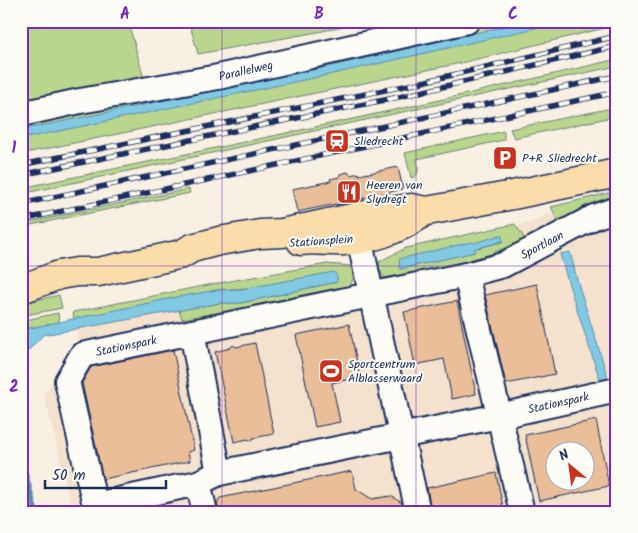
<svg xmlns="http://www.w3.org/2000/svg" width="638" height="533" viewBox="0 0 638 533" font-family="Kalam,sans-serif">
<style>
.built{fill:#f4e1ce;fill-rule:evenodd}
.green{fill:#bad68e;stroke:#6a8276;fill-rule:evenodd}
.water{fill:#82cae3;stroke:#598cae}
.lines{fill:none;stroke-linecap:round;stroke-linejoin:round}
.stream{stroke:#598cae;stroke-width:5}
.building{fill:#e9be99;stroke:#1b2f5e;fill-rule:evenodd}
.minor-casing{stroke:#1b2f5e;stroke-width:28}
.major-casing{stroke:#1b2f5e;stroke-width:31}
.minor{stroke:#fdfcf7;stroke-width:24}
.major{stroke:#faddab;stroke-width:28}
.rail-casing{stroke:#1b2f5e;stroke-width:5.5}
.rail{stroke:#fdfcf7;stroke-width:4;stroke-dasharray:11;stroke-linecap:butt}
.grid{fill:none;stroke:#7b2cbf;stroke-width:1;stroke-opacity:0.55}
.labels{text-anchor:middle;stroke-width:4;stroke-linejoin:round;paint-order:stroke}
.street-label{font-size:12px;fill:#1b2f5e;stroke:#fdfcf7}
.poi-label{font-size:12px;fill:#1b2f5e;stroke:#fdfcf7;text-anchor:start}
.neatline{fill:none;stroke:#7b2cbf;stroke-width:2}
.grid-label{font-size:16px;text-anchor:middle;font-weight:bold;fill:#7b2cbf}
</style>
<rect width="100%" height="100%" fill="#f9f0e4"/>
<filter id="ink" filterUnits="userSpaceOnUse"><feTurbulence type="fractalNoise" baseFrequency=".02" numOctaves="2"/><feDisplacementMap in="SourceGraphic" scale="10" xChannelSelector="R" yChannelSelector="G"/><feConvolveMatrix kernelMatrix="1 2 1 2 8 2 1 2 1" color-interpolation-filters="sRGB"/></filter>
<g filter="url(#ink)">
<!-- built -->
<path class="built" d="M 617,194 L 617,512 L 73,512 L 44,394 L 47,389 L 74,361 L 79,347 L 75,322 L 382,262 L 406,251 L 530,223 L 556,209 ZM 556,450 L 586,450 L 586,480 L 556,480 Z"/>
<!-- green -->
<g class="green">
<polygon points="21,21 128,21 145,82 21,107"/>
<polygon points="189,21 366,21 323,31 198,54"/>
<polygon points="496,21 617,21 617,25 461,63 21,154 21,122"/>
<path d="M 617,59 L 617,66 L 21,194 L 21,188 C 220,147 419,107 617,59 Z"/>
<polygon points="617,107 617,116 514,138 510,129"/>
<path d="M 504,131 L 504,140 L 417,159 C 418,167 421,176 411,178 L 405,153 Z"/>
<polygon points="189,189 190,193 21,227 21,224"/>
<polygon points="617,191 617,199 561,225 551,207"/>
<path d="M 515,224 L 525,239 L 486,256 L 391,279 L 383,277 L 379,268 L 380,261 L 406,248 ZM 501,235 L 502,242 L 473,249 L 474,252 L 400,269 Z"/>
<path d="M 327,264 L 351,266 C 355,277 354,281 346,289 L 182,319 L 179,310 L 220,303 L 241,303 L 337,282 L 217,290 L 74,319 L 73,312 L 213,284 Z"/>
<polygon points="59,295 62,308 21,316 21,304"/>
<polygon points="58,313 59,322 21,330 21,321"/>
</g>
<!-- water -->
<g class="water">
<polygon points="528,21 567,21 337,73 21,139 21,130 336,65"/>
<polygon points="501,235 503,241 474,249 475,252 400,269 399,259 471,242 474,243"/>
<polygon points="570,252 578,283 608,378 600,380 569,285 560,254"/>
<polygon points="334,272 337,276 337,282 241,303 220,303 43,335 25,354 21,361 21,330 177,297 217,290 242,289"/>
</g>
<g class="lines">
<!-- stream -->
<polyline class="stream" points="21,457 36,512"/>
</g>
<!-- building -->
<g class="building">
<polygon points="398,167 403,189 336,205 336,204 297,212 292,189 331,181 330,179 339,177 340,174 348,172 350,175 359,173 359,175"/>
<polygon points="537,284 555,374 506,384 485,295"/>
<polygon points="457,301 476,394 452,399 444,359 415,365 404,312"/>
<polygon points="349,324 360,377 332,383 340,422 315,427 296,335"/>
<polygon points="255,343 274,434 253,438 251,441 248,439 234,442 215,352 230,348 233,345 236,347"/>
<polygon points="173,350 194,450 188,452 190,461 103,479 82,383 91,367"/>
<path d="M 596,420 L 609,486 L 539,501 L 525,435 ZM 556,450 L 586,450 L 586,480 L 556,480 Z"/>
<polygon points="352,471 356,489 372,499 391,496 402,503 404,512 219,512 217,503 220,498"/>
<polygon points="496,473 504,512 431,512 427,488"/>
</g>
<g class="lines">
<defs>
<g id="minor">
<path id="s1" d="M 21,114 L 80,101 L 218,77 L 467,21"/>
<path id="s2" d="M 617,209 L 594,217 L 503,265 L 466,275 L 82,355 L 67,381 L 95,505 L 198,483 L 219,473 L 499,416 L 617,390"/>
<path d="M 355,220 C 377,317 396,415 418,512"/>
<polyline points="466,275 522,512"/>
<polyline points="192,332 219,473"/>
<polyline points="198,483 205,512"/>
</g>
<g id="major">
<path d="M 301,241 C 315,239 330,242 344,241 C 368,240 398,230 418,216"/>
<polyline points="21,289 59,275 77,272 98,272 150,261 182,254 192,248 219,241 260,234 282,233 375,213 411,208 427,211 513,195 617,173"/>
</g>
</defs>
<!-- minor casing -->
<use href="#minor" class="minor-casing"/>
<!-- major casing -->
<use href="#major" class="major-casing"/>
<!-- minor -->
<use href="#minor" class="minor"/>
<!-- major -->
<use href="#major" class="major"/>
<defs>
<g id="rail">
<polyline points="21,165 414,84 617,36"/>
<polyline points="21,175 399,97 617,46"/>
<polyline points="21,204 617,76"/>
<polyline points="21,220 617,92"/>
</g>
</defs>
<!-- rail casing -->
<use href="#rail" class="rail-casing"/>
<!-- rail -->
<use href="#rail" class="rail"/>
</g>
</g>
<!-- grid -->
<path class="grid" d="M 222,21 L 222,512M 416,21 L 416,512M 21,266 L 617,266"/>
<!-- icons -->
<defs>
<symbol id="station-square" viewBox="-11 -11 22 22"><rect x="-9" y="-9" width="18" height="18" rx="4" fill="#c8321e" stroke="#fdfcf7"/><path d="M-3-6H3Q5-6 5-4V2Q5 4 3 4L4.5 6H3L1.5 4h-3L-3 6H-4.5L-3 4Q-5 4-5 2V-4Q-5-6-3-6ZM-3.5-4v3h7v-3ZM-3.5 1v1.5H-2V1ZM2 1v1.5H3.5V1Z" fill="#fff"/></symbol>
<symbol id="parking-square" viewBox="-11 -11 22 22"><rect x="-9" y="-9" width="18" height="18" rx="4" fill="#c8321e" stroke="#fdfcf7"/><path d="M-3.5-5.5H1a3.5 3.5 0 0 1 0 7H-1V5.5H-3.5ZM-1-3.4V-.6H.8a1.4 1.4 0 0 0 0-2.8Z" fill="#fff"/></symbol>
<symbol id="restaurant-square" viewBox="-11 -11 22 22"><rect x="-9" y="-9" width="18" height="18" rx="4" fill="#c8321e" stroke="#fdfcf7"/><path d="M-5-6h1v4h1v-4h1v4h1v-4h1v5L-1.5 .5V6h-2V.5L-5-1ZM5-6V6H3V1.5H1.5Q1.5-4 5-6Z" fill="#fff"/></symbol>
<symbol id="stadium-square" viewBox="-11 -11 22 22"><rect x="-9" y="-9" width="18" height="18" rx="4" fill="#c8321e" stroke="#fdfcf7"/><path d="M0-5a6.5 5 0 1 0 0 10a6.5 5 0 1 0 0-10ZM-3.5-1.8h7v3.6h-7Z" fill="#fff"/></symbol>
</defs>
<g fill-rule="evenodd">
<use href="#station-square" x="323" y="127" width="28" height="28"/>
<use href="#parking-square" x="491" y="144" width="28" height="28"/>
<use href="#restaurant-square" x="335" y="178" width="28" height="28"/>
<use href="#stadium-square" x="317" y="357" width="28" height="28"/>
</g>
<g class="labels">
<!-- street labels -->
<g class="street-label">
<text dy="4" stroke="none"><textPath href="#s1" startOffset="229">Parallelweg</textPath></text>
<text transform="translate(321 241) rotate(-4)" y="4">Stationsplein</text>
<text transform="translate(542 245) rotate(-28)" y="4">Sportlaan</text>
<text transform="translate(126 346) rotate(-12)" y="4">Stationspark</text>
<text dy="4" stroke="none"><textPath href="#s2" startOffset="1190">Stationspark</textPath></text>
</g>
<!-- poi labels -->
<g class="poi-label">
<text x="354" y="145">Sliedrecht</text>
<text x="522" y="162">P+R Sliedrecht</text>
<text x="366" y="189">Heeren van<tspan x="366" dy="14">Slydregt</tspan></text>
<text x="348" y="368">Sportcentrum<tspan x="348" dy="14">Alblasserwaard</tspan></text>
</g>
</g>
<!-- margin -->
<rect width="638" height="533" fill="none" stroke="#fdfcf7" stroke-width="55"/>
<!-- north arrow -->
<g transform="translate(570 466) rotate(331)"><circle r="24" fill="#fdfcf7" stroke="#a3aaba"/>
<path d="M0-4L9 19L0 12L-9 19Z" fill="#c8321e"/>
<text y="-8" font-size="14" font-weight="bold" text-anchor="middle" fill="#1b2f5e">N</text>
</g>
<!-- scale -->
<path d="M45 480v8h121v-8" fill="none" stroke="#1b2f5e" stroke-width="2.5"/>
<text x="52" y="480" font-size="15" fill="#1b2f5e" stroke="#fdfcf7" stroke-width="4" paint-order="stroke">50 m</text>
<rect x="28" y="28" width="582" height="478" class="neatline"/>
<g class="grid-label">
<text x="125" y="19">A</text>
<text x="319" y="19">B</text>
<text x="513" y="19">C</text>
<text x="14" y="153">1</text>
<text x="14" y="392">2</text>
</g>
</svg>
